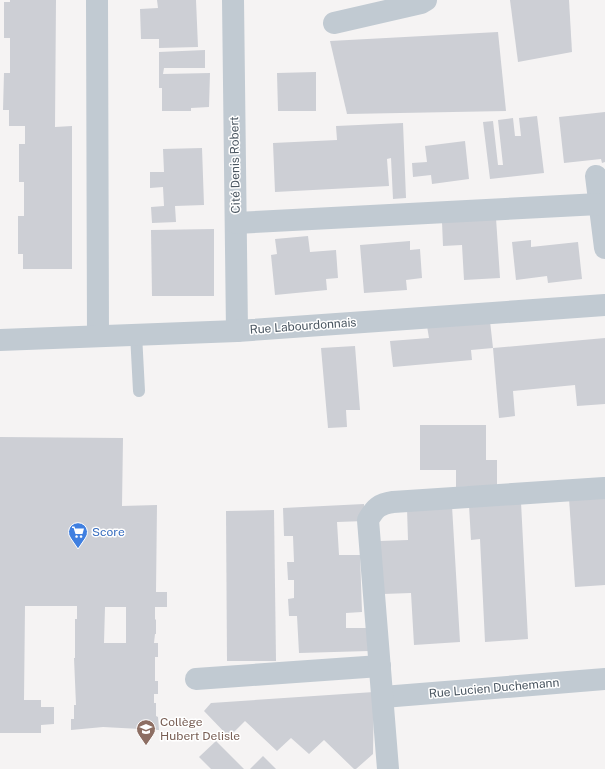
<svg xmlns="http://www.w3.org/2000/svg" width="605" height="769" viewBox="0 0 605 769" font-family="'Public Sans',sans-serif">
<style>
.building{fill:#cdcfd5;fill-rule:evenodd}
.lines{fill:none;stroke-linecap:round;stroke-linejoin:round}
.service{stroke:#c1cad2;stroke-width:12}
.minor{stroke:#c1cad2;stroke-width:22}
.labels{text-anchor:middle;stroke-width:3;stroke-linejoin:round;paint-order:stroke}
.street-label{font-size:12px;fill:#4a5661;stroke:#fff}
.shop-label{font-size:12px;fill:#366cbe;stroke:#fff;text-anchor:start}
.education-label{font-size:12px;fill:#785e54;stroke:#fff;text-anchor:start}
</style>
<rect width="100%" height="100%" fill="#f5f3f3"/>
<!-- building -->
<g class="building">
<polygon points="10,0 56,0 55,127 72,126 72,269 23,269 23,254 18,254 18,216 24,216 24,182 19,182 19,144 25,144 25,126 9,126 9,110 3,110 4,73 10,73 10,38 4,38 4,2 10,2"/>
<polygon points="157,0 196,0 198,47 159,48 159,39 141,39 140,9 158,8"/>
<polygon points="510,0 569,0 572,52 518,62"/>
<polygon points="498,32 506,111 347,114 330,41"/>
<polygon points="205,50 205,68 164,68 163,74 210,73 209,107 191,108 191,111 162,111 162,88 159,88 159,52"/>
<polygon points="316,72 316,111 278,111 277,73"/>
<polygon points="605,112 605,162 602,163 601,159 564,163 559,117"/>
<polygon points="537,116 544,173 490,179 483,122 493,121 498,165 503,165 498,120 513,118 515,136 521,136 519,118"/>
<polygon points="403,123 406,198 393,199 391,158 387,159 389,186 275,192 273,143 337,140 336,126"/>
<polygon points="465,141 469,179 432,184 431,175 413,177 412,163 427,162 425,146"/>
<polygon points="202,148 204,205 175,206 176,222 152,223 151,207 164,206 163,187 150,188 150,172 164,172 163,149"/>
<polygon points="496,218 500,278 464,280 462,245 443,246 442,222"/>
<polygon points="214,229 214,296 152,296 151,230"/>
<polygon points="308,236 310,252 336,250 338,278 326,279 327,290 275,295 271,255 277,254 275,239"/>
<polygon points="531,240 531,247 578,242 582,279 548,283 547,276 516,280 512,242"/>
<polygon points="410,241 410,250 420,249 422,278 406,280 407,290 364,293 360,245"/>
<polygon points="490,321 493,348 471,350 472,360 393,367 390,341 429,338 427,326"/>
<polygon points="605,338 605,404 577,406 575,385 513,391 515,416 499,418 493,348"/>
<polygon points="355,346 360,410 346,410 347,427 328,428 321,348"/>
<polygon points="420,425 486,425 486,460 497,460 497,486 456,487 456,470 420,470"/>
<path d="M 0,437 L 123,438 L 122,506 L 157,505 L 156,592 L 167,592 L 167,607 L 155,607 L 155,620 L 156,619 L 156,634 L 155,634 L 154,643 L 158,643 L 158,657 L 155,657 L 155,681 L 158,681 L 158,694 L 154,694 L 154,703 L 156,703 L 156,716 L 158,717 L 159,730 L 103,727 L 71,730 L 71,719 L 74,719 L 74,705 L 76,705 L 74,658 L 75,658 L 75,619 L 77,619 L 77,606 L 25,606 L 24,700 L 41,700 L 41,707 L 54,707 L 54,724 L 41,725 L 41,733 L 0,733 ZM 105,607 L 126,607 L 126,643 L 104,643 Z"/>
<polygon points="605,495 605,585 575,587 569,498"/>
<polygon points="521,502 528,639 485,642 480,539 471,540 469,505"/>
<polygon points="364,504 365,521 337,522 339,555 360,555 362,612 346,613 346,628 368,628 369,651 299,653 297,616 289,616 288,599 294,598 294,580 288,580 287,562 294,562 293,536 284,536 283,508"/>
<polygon points="452,506 460,642 414,645 411,593 383,594 380,541 408,540 407,508"/>
<polygon points="274,510 276,661 227,661 226,511"/>
<polygon points="374,692 373,754 356,769 354,769 324,740 309,754 291,738 277,751 245,721 229,737 204,711 211,703"/>
<polygon points="216,741 244,769 211,769 199,757"/>
<polygon points="263,756 276,769 250,769"/>
</g>
<g class="lines">
<!-- service -->
<polyline class="service" points="136,334 139,391"/>
<!-- minor -->
<g class="minor">
<polyline points="97,0 98,336"/>
<polyline points="233,0 237,331"/>
<polyline points="334,23 421,3 426,0"/>
<polyline points="596,176 605,248"/>
<polyline points="236,223 599,204"/>
<polyline points="0,340 237,331 605,305"/>
<polyline points="196,679 380,666"/>
<polyline points="383,697 605,679"/>
<path d="M 388,769 L 368,520 C 375,508 379,504 393,502 L 604,488"/>
</g>
</g>
<!-- icons -->
<defs>
<symbol id="supermarket-pin" viewBox="-11 -11 22 30"><path d="M0 17L-7.5 6A9.5 9.5 0 1 1 7.5 6Z" fill="#3f7fe0" stroke="#fff"/><path d="M-6-5.5h2.5l.6 2H6L4.5 2H-2.5L-4.4-4H-6ZM-1.5 3.2a1.3 1.3 0 1 0 .1 0ZM3 3.2a1.3 1.3 0 1 0 .1 0Z" fill="#fff"/></symbol>
<symbol id="school-pin" viewBox="-11 -11 22 30"><path d="M0 17L-7.5 6A9.5 9.5 0 1 1 7.5 6Z" fill="#8d6e63" stroke="#fff"/><path d="M0-5L7-2L0 1L-7-2ZM-4 1L0 2.5L4 1V4Q0 6-4 4Z" fill="#fff"/></symbol>
</defs>
<g fill-rule="evenodd">
<use href="#supermarket-pin" x="67" y="521" width="22" height="30"/>
<use href="#school-pin" x="135" y="718" width="22" height="30"/>
</g>
<g class="labels">
<!-- street labels -->
<g class="street-label">
<text transform="translate(235 165) rotate(-91)" y="4">Cité Denis Robert</text>
<text transform="translate(303 326) rotate(-4)" y="4">Rue Labourdonnais</text>
<text transform="translate(494 688) rotate(-5)" y="4">Rue Lucien Duchemann</text>
</g>
<!-- shop labels -->
<g class="shop-label">
<text x="92" y="536">Score</text>
</g>
<!-- education labels -->
<g class="education-label">
<text x="160" y="726">Collège<tspan x="160" dy="14">Hubert Delisle</tspan></text>
</g>
</g>
</svg>
